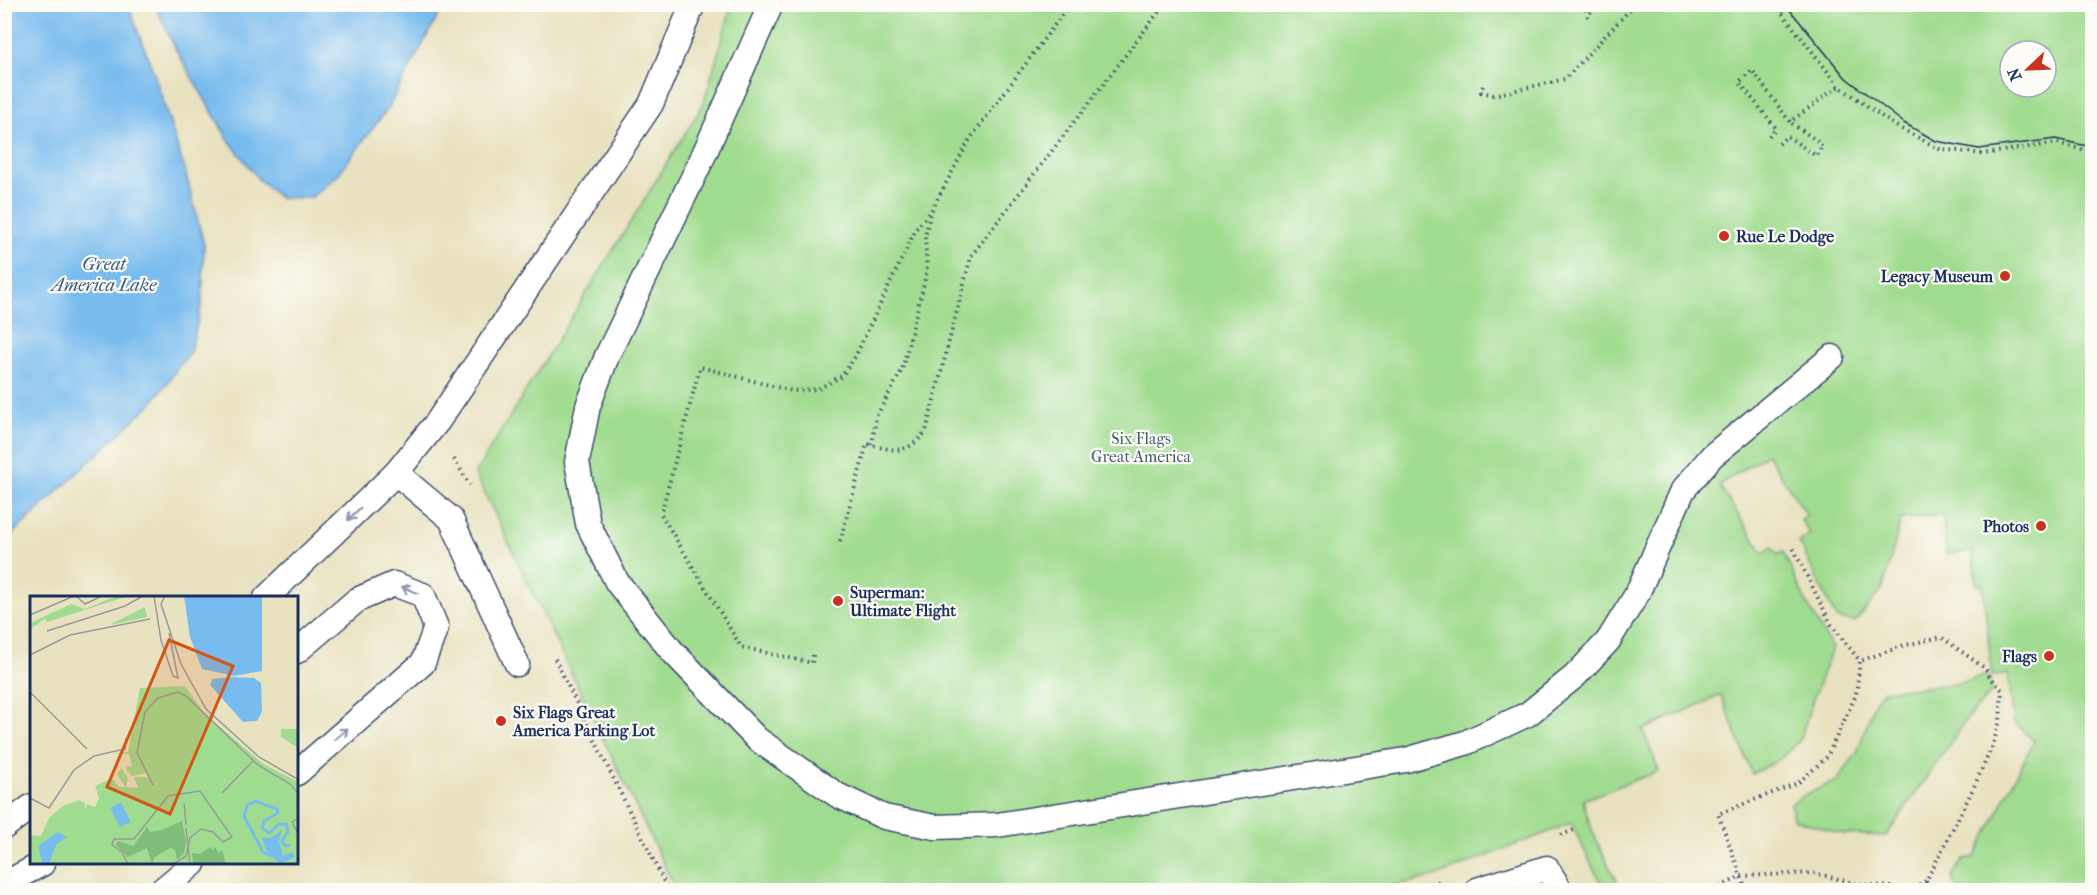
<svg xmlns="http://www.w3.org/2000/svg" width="2097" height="895" viewBox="0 0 2097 895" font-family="'IM FELL French Canon',serif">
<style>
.green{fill:#a0dc8f;stroke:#5e8676;stroke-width:1.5;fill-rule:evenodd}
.water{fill:#78bbee;stroke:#4a75a6;stroke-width:1.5}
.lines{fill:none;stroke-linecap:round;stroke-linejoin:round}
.lane-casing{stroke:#3a4a6d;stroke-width:27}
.path{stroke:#3a4a6d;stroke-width:4;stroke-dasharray:1.5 4.5;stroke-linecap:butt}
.lane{stroke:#fff;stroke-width:24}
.tram{stroke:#1b2f5e;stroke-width:1.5}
.oneway{stroke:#8d97ae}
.poi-dot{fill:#c8321e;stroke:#fdfcf7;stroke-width:2}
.labels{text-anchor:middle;stroke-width:4.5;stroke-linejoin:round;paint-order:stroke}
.poi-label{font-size:16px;font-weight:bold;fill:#1b2f5e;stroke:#fdfcf7;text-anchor:start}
.park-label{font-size:16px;fill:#3c5a6a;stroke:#fdfcf7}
.water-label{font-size:18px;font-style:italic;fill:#375989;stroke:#fdfcf7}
.inset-river{fill:none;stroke:#78bbee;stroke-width:3}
.inset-road{fill:none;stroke:#979a99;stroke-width:1.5}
.view{fill:#d45514;fill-opacity:0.15;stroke:#d45514;stroke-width:3}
.inset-edge{fill:none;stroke:#1b2f5e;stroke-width:3}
</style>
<rect width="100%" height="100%" fill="#fdfcf7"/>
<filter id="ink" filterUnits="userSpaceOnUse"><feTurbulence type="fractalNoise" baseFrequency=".0167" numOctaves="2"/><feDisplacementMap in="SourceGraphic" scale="12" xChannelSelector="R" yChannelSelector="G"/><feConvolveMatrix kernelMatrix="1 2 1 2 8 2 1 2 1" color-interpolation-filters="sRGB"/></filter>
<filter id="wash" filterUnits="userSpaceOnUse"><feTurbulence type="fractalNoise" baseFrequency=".008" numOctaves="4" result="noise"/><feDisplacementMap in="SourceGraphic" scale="24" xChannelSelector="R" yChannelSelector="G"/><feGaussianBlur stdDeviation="1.35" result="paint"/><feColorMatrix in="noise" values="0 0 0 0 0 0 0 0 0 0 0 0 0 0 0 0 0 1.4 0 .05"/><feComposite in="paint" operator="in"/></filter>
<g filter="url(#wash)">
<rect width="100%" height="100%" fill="#e9e2c0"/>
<!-- green -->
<g class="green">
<path d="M 732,5 L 2092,5 L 2092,890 L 1962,890 L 1954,884 L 1952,876 L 1964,859 L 1975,857 L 2034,741 L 2014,722 L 2008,674 L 1992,676 L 1983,585 L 1977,585 L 1972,551 L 1946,554 L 1943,515 L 1901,519 L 1883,588 L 1855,622 L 1836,618 L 1799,542 L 1810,534 L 1801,520 L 1807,515 L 1767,454 L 1719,485 L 1763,553 L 1772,547 L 1778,555 L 1783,552 L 1805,600 L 1832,648 L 1813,699 L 1800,740 L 1780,759 L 1752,774 L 1721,695 L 1643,730 L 1659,771 L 1583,800 C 1591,835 1605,859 1622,890 L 1604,890 L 1571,823 L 1434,877 L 1370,890 L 676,890 L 475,473 L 703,105 ZM 2010,51 L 2046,51 L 2046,87 L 2010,87 Z"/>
<path d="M 1982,676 L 1988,676 L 1993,691 L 1968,717 L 1886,836 L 1843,834 L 1793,819 L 1791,804 L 1806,794 L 1837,781 L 1857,753 L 1875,701 L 1883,691 C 1911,686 1960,688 1982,676 Z"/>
</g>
<!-- water -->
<g class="water">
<polygon points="5,4 128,5 155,76 186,174 204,245 202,303 190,352 152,403 5,541"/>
<polygon points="155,5 444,5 388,108 336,177 312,197 280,198 259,180 228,139 176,50"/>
</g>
</g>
<g filter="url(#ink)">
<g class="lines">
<defs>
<g id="lane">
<polyline points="771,4 701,161 607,356 588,406 577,462 588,524 617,582 671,650 757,739 837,795 884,817 935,827 997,825 1406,760 1465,743 1528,714 1575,676 1608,641 1637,594 1683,490 1712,456 1832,357"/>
<polyline points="396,473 451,519 517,664"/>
<polyline points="266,598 396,473 438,421 651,104 693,4"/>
<polyline points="297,651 357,600 394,584 423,595 436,627 423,663 297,773"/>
<polyline points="4,827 32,806"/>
<polyline points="4,884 42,864"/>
<polyline points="162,890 193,864"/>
<polyline points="1477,890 1547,868 1560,890"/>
</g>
</defs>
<!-- lane casing -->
<use href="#lane" class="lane-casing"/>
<!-- path -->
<g class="path">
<polyline points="1584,4 1588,17 1595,4"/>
<polyline points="1775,4 1839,86 1894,125 1940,149 1983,154 2057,143 2092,152"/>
<polyline points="1781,11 1789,4"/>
<polyline points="1483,86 1481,92 1494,95 1565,79 1635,4"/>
<polyline points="1769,136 1776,128 1739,82 1752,70 1790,122 1839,86"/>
<polyline points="1779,144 1787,136 1816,156 1823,145 1790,122"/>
<polyline points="872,445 876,417 902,370 927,271 925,237 930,215"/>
<polyline points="454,459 470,485"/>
<path d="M 840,541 L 867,444 C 895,451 906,456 926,431 L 971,256 L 1165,4"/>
<polyline points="813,655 812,663 741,647 661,514 700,367 792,391 818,389 842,376 855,357 916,229 931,211 970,139 1070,4"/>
<polyline points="555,659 668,890"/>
<polyline points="1561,835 1574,830"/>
<polyline points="1926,881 1936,890"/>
<polyline points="1402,890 1442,881"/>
<polyline points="1715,890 1741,876 1814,873 1854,883 1908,889 1926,881 1971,793 1992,747 2000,721 2002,690 1990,677 1986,669 1941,637 1902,646 1860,661"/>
<polyline points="1746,890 1718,814 1798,783 1827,757 1856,695 1860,661 1832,626 1792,546"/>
</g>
<!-- lane -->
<use href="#lane" class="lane"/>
<!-- tram -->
<polyline class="tram" points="1785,4 1846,78 1904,123 1936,141 1979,149 2055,139 2092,147"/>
</g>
<!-- one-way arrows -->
<defs><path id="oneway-shaft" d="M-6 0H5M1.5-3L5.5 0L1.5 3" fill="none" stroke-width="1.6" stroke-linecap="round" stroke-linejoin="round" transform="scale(1.5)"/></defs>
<g class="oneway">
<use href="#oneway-shaft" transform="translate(354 514) rotate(136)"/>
<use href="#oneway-shaft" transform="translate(410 590) rotate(-158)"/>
<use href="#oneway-shaft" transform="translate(341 734) rotate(-41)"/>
</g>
</g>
<!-- markers -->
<g class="poi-dot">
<circle cx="1724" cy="236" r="6"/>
<circle cx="2005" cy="276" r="6"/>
<circle cx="2041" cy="526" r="6"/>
<circle cx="838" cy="601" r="6"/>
<circle cx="2049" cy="656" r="6"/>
<circle cx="501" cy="721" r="6"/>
</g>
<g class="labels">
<!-- poi labels -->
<g class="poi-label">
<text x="1736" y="242">Rue Le Dodge</text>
<text x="1993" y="282" text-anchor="end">Legacy Museum</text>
<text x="2029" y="532" text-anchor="end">Photos</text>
<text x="850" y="598">Superman:<tspan x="850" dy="18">Ultimate Flight</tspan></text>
<text x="2037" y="662" text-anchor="end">Flags</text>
<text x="513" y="718">Six Flags Great<tspan x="513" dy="18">America Parking Lot</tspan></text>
</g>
<!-- park labels -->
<g class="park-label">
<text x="1141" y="444">Six Flags<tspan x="1141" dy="18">Great America</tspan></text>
</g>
<!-- water labels -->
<g class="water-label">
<text x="104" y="270">Great<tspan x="104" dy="21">America Lake</tspan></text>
</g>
</g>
<!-- overview -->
<g transform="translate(30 596)">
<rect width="268" height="268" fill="#e9e2c0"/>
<path d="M 86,0 L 98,0 L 17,26 L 15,23 L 0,33 L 0,27 L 41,8 L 55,13 ZM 115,11 L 117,21 L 81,29 L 83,27 ZM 155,90 L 174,117 L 232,167 L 268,186 L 268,268 L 0,268 L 0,239 L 11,240 L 19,222 L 33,210 L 49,204 L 55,207 L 54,214 L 57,208 L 65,211 L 69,202 L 65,190 L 82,182 L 89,191 L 95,191 L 87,178 L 91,172 L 98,182 L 96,191 L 108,192 L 104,181 L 118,181 L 117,177 L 102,180 L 97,175 L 96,171 L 102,170 L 99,158 L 82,158 L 98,156 L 110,92 ZM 251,133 L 268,133 L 268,152 L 251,141 Z" fill="#a0dc8f"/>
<path d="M 152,225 L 156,245 L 154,257 L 147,264 L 145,254 L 140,252 L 125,261 L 122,268 L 117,252 L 98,261 L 86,249 L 88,245 L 103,250 L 117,231 L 120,236 L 131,234 ZM 180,251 L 183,254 L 185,251 L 189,257 L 192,254 L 196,268 L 163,268 L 162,257 L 170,258 Z" fill="#80bc7a"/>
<path d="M 232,0 L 232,75 L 204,80 L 172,73 L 160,41 L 154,0 ZM 201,81 L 224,82 L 231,87 L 232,116 L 227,125 L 213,126 L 180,89 L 182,83 ZM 91,206 L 101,226 L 90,231 L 80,212 ZM 252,234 L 249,245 L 253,260 L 262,256 L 265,261 L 250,268 L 236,254 L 232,241 L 241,242 ZM 28,236 L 37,241 L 26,249 L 19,268 L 13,268 L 8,250 Z" fill="#78bbee"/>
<path class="inset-river" d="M 253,265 L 233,256 L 214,220 L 217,209 L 226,205 L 247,213 L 248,217 L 234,225 L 232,232 L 239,237 L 249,228 L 256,228 L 258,236 L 252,245 L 255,250 L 260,249"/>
<path class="inset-road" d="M 46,0 L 55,8 L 72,0M 124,0 L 131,44 L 143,80 L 148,82 L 139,37M 135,0 L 131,8 L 151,68 L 176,113 L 229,161 L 269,184M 0,19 L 44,0M 17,35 L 95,10 L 113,0M 0,59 L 40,39 L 120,23M 0,96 L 57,153M 123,189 L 107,157 L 115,116 L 128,102 L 148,96 L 156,100 L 228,169 L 260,188 L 269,198M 192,197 L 223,165M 0,202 L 19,212 L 44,174 L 64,160 L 95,153 L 96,142M 154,207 L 156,229M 269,221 L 262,226 L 269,239M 156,232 L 160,268M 98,268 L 92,256 L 82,249 L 84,243 L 104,243 L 138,200 L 170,195 L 202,241 L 193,246 L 183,236 L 171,233 L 160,242 L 156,260 L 145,267"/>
<path class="view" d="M 139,44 L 203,70 L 140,218 L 77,191 Z"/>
<rect width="268" height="268" class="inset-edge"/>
</g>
<!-- margin -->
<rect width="2097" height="895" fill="none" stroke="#fdfcf7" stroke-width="24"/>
<!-- north arrow -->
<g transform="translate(2028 69) rotate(247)"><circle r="28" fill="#fdfcf7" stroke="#a3aaba" stroke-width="1.5"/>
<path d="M0-4.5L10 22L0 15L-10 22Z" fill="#c8321e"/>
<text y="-9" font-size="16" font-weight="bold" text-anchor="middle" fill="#1b2f5e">N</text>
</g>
</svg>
